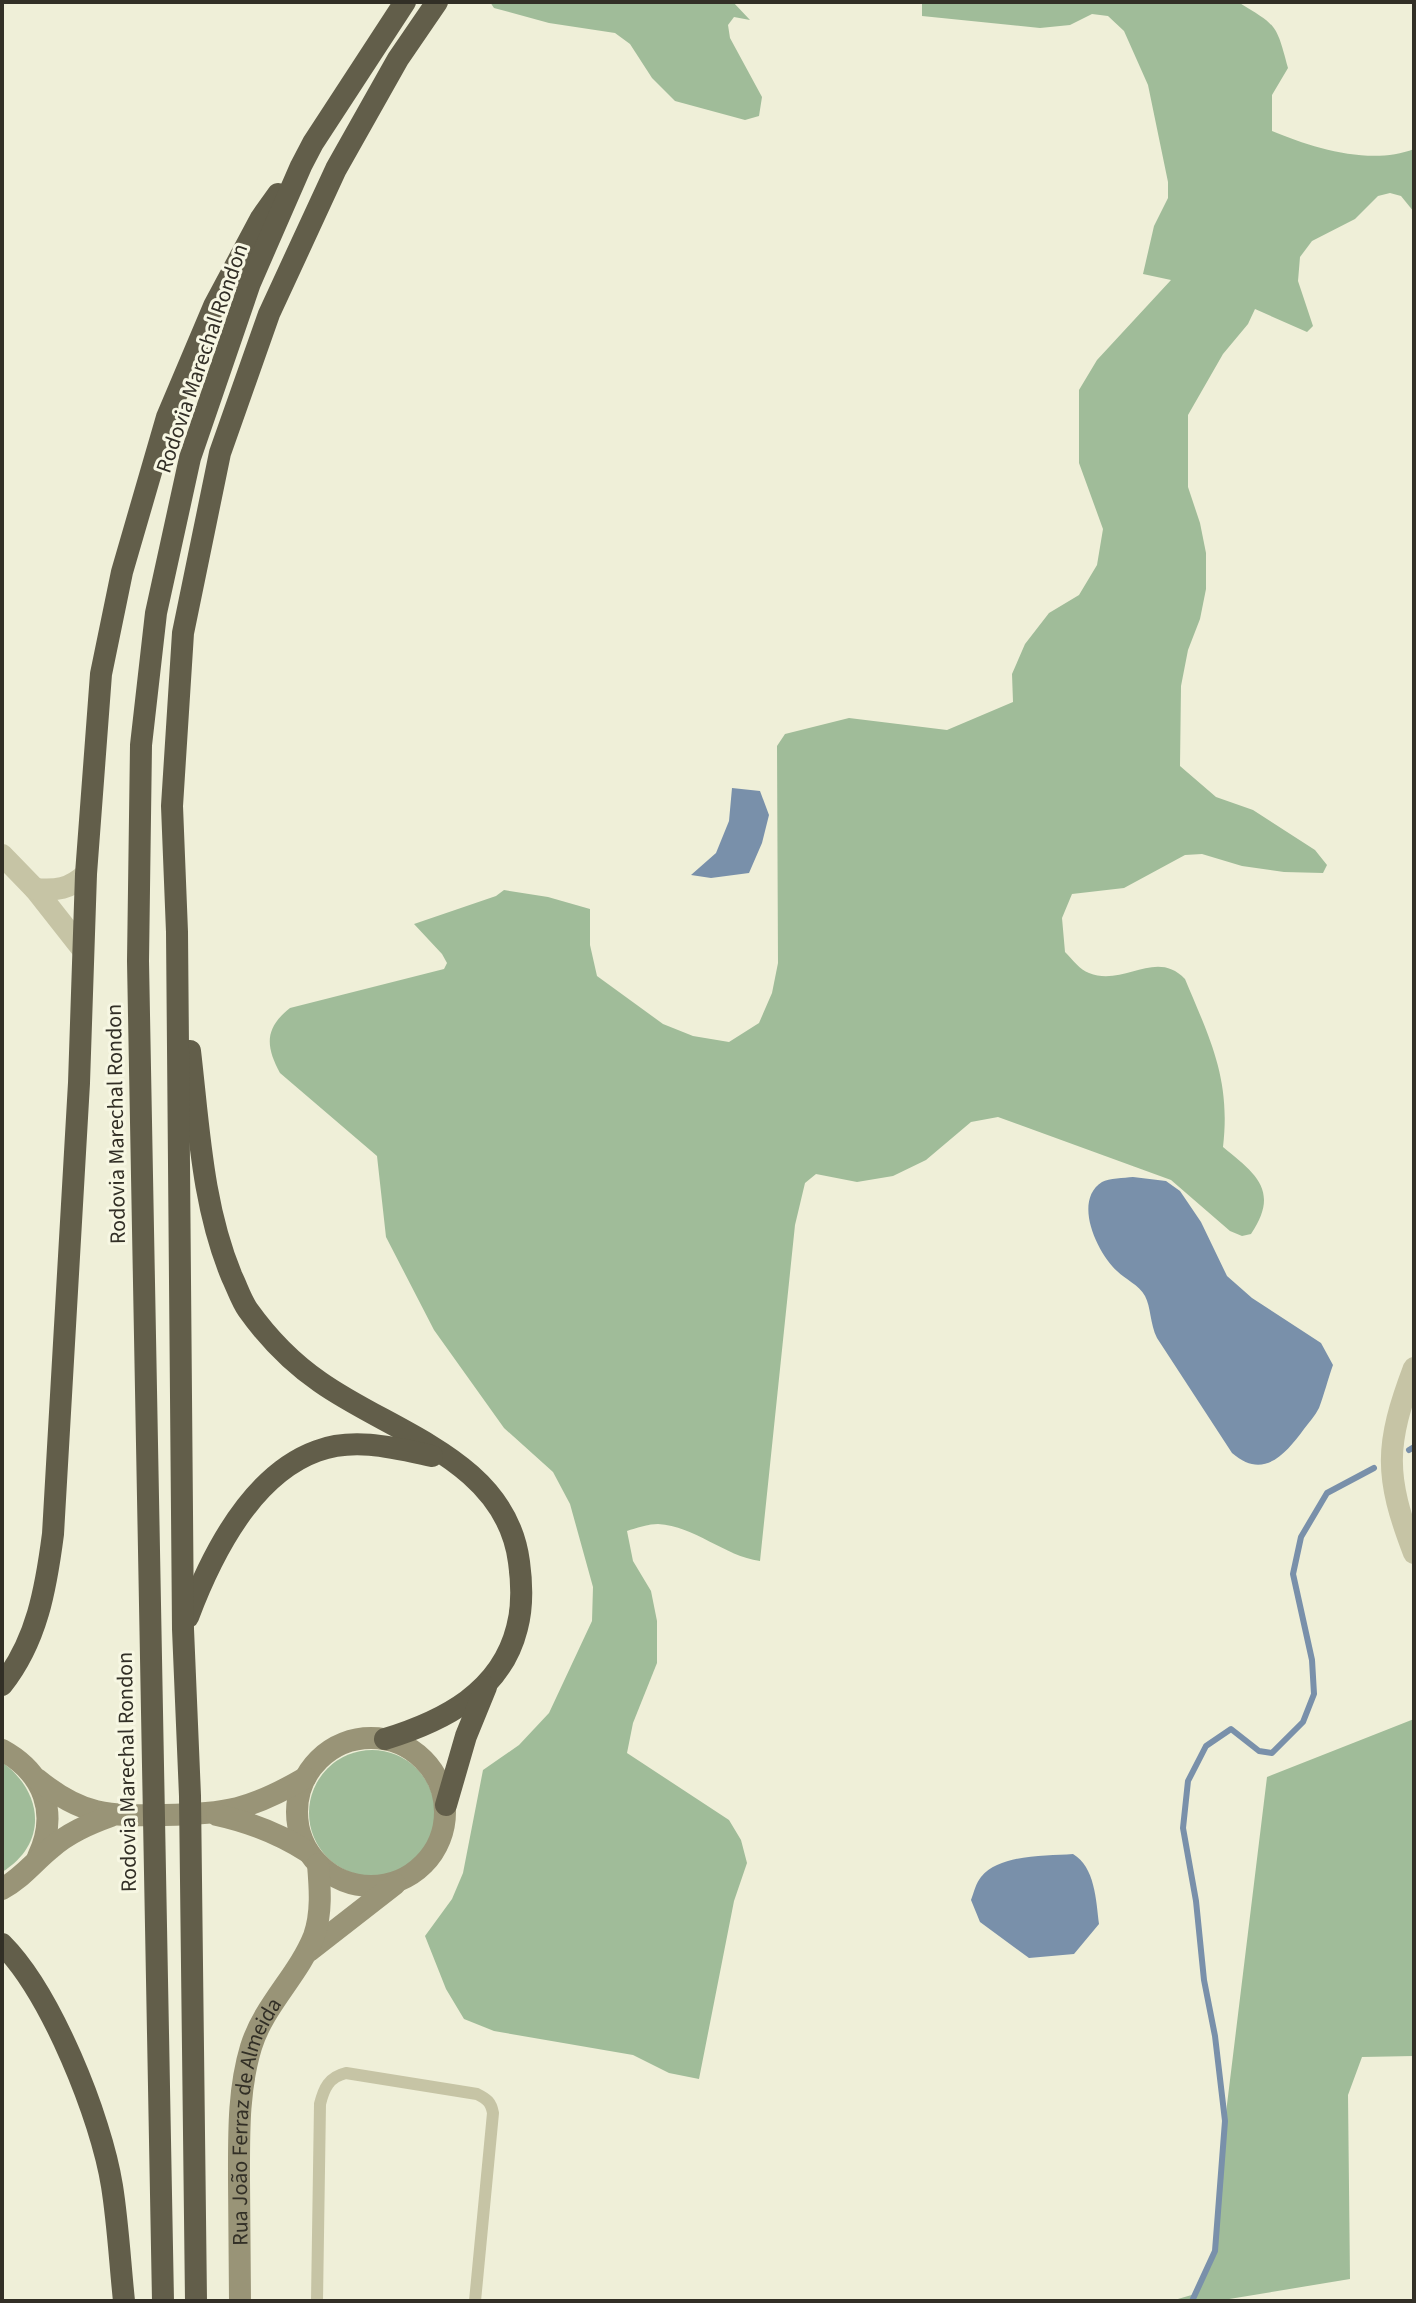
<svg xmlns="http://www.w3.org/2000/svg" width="1416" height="2303" viewBox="0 0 1416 2303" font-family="'Source Sans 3',sans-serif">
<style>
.green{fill:#a0bc99}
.water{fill:#7990aa}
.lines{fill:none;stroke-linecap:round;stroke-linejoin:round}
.stream{stroke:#7990aa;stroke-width:6}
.service{stroke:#c6c4a5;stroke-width:12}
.minor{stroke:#c6c4a5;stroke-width:22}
.tertiary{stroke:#c6c4a5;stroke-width:22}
.secondary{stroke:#999477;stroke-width:22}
.trunk{stroke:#625e4a;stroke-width:22}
.labels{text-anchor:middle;stroke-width:6;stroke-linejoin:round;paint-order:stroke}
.street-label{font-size:22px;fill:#322f26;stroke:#f7f7e3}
</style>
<rect width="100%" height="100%" fill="#efefd8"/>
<!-- green -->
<g class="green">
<polygon points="490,2 733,2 750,20 734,17 728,25 730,38 762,97 759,116 745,120 675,101 652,78 630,44 615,33 549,23 494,8"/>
<path d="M 922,2 L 1238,2 C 1277,26 1276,23 1288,68 L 1272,95 L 1272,131 C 1313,148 1371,166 1414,149 L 1414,212 L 1401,196 L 1390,193 L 1378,196 L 1355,219 L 1312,241 L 1300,257 L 1298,281 L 1313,326 L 1307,332 L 1255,309 L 1248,324 L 1223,354 L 1188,415 L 1188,487 L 1200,523 L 1206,553 L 1206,589 L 1200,619 L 1188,650 L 1181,686 L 1180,766 L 1216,797 L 1253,810 L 1315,850 L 1327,865 L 1323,873 L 1284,872 L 1242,866 L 1202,854 L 1185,855 L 1124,888 L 1072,894 L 1062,918 L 1065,952 C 1072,959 1080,970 1089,973 C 1124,987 1156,948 1185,979 C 1210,1039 1231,1079 1223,1147 C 1256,1174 1280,1191 1251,1234 L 1242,1236 L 1230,1231 L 1171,1180 L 998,1117 L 971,1122 L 926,1160 L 893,1176 L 857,1182 L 816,1174 L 805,1183 L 795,1225 L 760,1561 C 724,1556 695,1526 658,1524 C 648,1524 636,1528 627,1531 L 633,1561 L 651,1591 L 657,1621 L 657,1663 L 633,1723 L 627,1753 L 729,1820 L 741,1840 L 747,1863 L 734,1901 L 699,2079 L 669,2073 L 633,2055 L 494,2031 L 464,2019 L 446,1989 L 425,1936 L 452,1899 L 463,1873 L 483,1770 L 519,1745 L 549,1713 L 592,1621 L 593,1587 L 570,1504 L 553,1472 L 504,1428 L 434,1330 L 386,1237 L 377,1156 L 280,1073 C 265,1045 265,1028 290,1008 L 444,969 L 447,963 L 442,954 L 414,924 L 496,896 L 504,890 L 548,897 L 590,909 L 590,945 L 597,976 L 663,1024 L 693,1036 L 729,1042 L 759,1023 L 772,993 L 778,963 L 777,746 L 785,734 L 849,718 L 947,730 L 1013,702 L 1012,674 L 1025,644 L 1049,613 L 1079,595 L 1097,565 L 1103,529 L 1079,463 L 1079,390 L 1097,360 L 1171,280 L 1143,274 L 1154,226 L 1168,198 L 1168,182 L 1148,85 L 1124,31 L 1108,16 L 1092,14 L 1070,25 L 1040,28 L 922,16 Z"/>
<polygon points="1414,1719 1414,2056 1362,2057 1348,2095 1350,2279 1217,2301 1171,2301 1195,2294 1215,2251 1225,2121 1267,1777"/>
<circle cx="372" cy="1813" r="63"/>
<path d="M 2,1762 C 43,1792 49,1843 2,1872 Z"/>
</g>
<!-- water -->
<g class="water">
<polygon points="732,788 760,791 769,815 762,843 749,873 711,878 691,875 716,853 729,821"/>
<path d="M 1133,1177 L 1166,1181 L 1180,1191 L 1201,1222 L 1227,1276 L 1252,1298 L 1321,1343 L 1333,1365 C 1328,1379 1324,1395 1319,1408 C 1315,1416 1309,1422 1304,1429 C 1285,1455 1263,1480 1232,1453 L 1157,1338 C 1150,1324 1151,1307 1145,1296 C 1139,1285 1125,1279 1117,1271 C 1098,1254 1072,1201 1102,1182 C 1109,1178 1124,1178 1133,1177 Z"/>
<path d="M 1073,1854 C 1095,1867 1096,1900 1099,1924 L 1074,1954 L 1029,1958 L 980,1922 L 971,1900 C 974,1892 976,1883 981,1877 C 1000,1854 1045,1856 1073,1854 Z"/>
</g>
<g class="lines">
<!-- stream -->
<g class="stream">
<polyline points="1409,1450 1414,1447"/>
<polyline points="1192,2301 1215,2251 1225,2121 1215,2036 1204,1980 1196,1901 1183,1828 1188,1781 1206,1746 1231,1729 1259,1751 1272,1753 1303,1722 1314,1694 1312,1660 1293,1574 1301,1537 1327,1493 1374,1468"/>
</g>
<!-- service -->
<path class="service" d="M 317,2301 L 320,2104 C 324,2088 329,2077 346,2073 L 477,2094 C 487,2099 491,2102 493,2113 L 475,2301"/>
<!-- minor -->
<g class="minor">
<polyline points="2,855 35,889 83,950"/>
<path d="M 35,889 C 56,891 70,889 86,874"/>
</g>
<!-- tertiary -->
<path class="tertiary" d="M 1414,1368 C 1385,1445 1384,1475 1414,1553"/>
<!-- secondary -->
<g class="secondary">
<circle cx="371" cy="1812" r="74"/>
<path d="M 2,1750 C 44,1773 59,1813 38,1857"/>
<path d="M 37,1779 C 82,1816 108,1816 164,1815 C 226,1814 250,1810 305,1778"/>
<path d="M 217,1815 C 249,1822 280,1834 308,1852"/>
<path d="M 2,1889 C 21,1879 33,1863 50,1849 C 68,1833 89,1824 111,1816"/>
<polyline points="309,1951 395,1884"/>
<path id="s1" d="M 240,2301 C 240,2260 239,2220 239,2179 C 239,2135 238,2090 251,2047 C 264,2005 298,1976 314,1936 C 322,1913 320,1888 318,1864"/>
</g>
<!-- trunk -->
<g class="trunk">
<path d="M 190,1051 C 199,1127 202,1205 232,1277 C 237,1287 241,1300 248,1310 C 268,1338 291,1362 320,1382 C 392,1433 506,1460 519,1562 C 522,1584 523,1606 517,1628 C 501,1692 444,1721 385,1739"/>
<path d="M 188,1617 C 211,1556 251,1475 317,1451 C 354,1437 395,1448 432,1456"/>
<path d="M 2,1685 C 37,1641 46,1588 53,1534 L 79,1083 L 86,874 L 101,674 L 122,572 L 167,417 L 214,306 L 261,218 L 278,194"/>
<polyline points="446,1805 466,1736 486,1687"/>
<path d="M 2,1944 C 51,1993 101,2117 112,2186 C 118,2224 120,2263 124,2301"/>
<polyline points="163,2301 138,961 141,745 156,613 190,458 250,283 301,166 313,143 405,2"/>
<polyline points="196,2301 190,1796 183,1629 177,932 172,806 183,633 220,453 269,314 336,169 398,59 437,2"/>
</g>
</g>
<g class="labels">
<!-- street labels -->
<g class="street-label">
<text transform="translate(201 358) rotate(-71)" y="8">Rodovia Marechal Rondon</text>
<text transform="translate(115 1124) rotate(-91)" y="8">Rodovia Marechal Rondon</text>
<text transform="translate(126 1772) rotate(-91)" y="8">Rodovia Marechal Rondon</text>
<text dy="8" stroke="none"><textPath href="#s1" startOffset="182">Rua João Ferraz de Almeida</textPath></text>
</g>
</g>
<!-- border -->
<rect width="1416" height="2303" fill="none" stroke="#322f26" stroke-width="8"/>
</svg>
